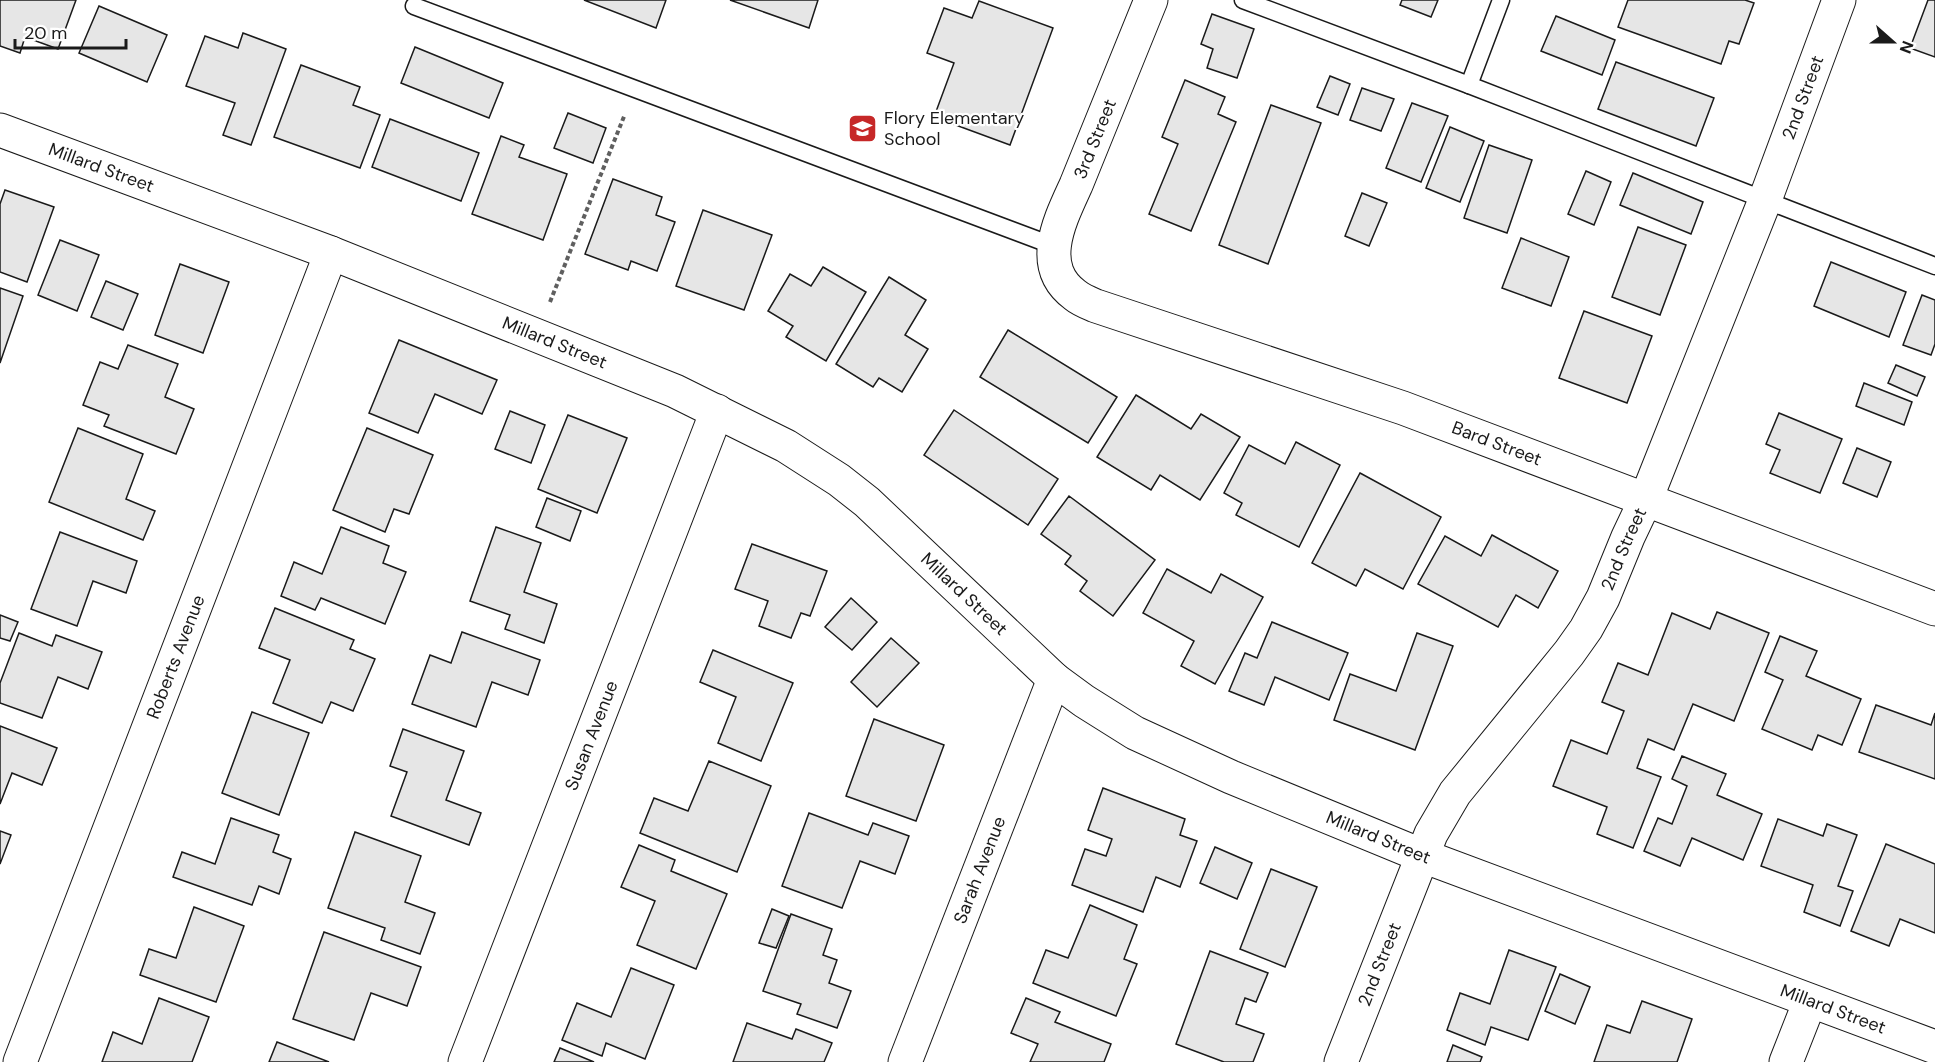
<svg xmlns="http://www.w3.org/2000/svg" width="1935" height="1062" viewBox="0 0 1935 1062" font-family="'DM Sans',sans-serif">
<style>
.building{fill:#e6e6e6;stroke:#1a1a1a;stroke-width:1.5}
.lines{fill:none;stroke-linecap:round;stroke-linejoin:round}
.lane-casing{stroke:#1a1a1a;stroke-width:19}
.street-casing{stroke:#1a1a1a;stroke-width:35}
.path{stroke:#5f5f5f;stroke-width:4;stroke-dasharray:4.5 3;stroke-linecap:butt}
.lane{stroke:#fff;stroke-width:16}
.street{stroke:#fff;stroke-width:33}
.labels{text-anchor:middle;stroke-width:4.5;stroke-linejoin:round;paint-order:stroke}
.street-label{font-size:18px;fill:#1a1a1a;stroke:#fff}
.poi-label{font-size:18px;fill:#1a1a1a;stroke:#fff;text-anchor:start}
</style>
<rect width="100%" height="100%" fill="#fff"/>
<!-- building -->
<g class="building">
<polygon points="0,0 76,0 58,49 25,37 20,53 0,46"/>
<polygon points="584,0 666,0 656,28"/>
<polygon points="730,0 818,0 809,28"/>
<polygon points="1402,0 1438,0 1431,17 1400,5"/>
<polygon points="1628,0 1745,0 1754,3 1739,44 1729,41 1721,64 1618,27"/>
<polygon points="1928,0 1935,0 1935,57 1910,48"/>
<polygon points="979,1 1053,28 1010,145 934,117 954,63 927,53 944,8 972,18"/>
<polygon points="99,6 167,35 147,82 79,53"/>
<polygon points="1212,14 1254,29 1237,78 1207,68 1213,49 1201,44"/>
<polygon points="1556,16 1615,40 1602,75 1541,51"/>
<polygon points="243,33 286,49 251,145 223,135 235,103 186,86 205,36 238,48"/>
<polygon points="415,47 503,83 489,118 401,83"/>
<polygon points="1616,62 1714,98 1696,146 1598,109"/>
<polygon points="301,65 360,87 353,105 380,115 360,168 274,137"/>
<polygon points="1330,76 1350,84 1338,115 1317,107"/>
<polygon points="1185,80 1225,97 1218,114 1236,122 1191,231 1149,214 1178,144 1162,137"/>
<polygon points="1362,88 1394,99 1381,131 1350,120"/>
<polygon points="1412,103 1448,116 1421,182 1386,168"/>
<polygon points="1271,105 1321,123 1268,264 1219,245"/>
<polygon points="568,113 606,128 593,163 554,148"/>
<polygon points="390,119 479,153 461,201 372,167"/>
<polygon points="1450,127 1484,141 1460,202 1426,188"/>
<polygon points="501,136 524,145 519,157 567,174 543,240 472,214"/>
<polygon points="1489,145 1532,160 1507,233 1464,218"/>
<polygon points="1586,171 1611,182 1594,225 1568,214"/>
<polygon points="1633,173 1703,202 1691,234 1620,205"/>
<polygon points="613,179 662,197 656,215 675,222 657,271 631,261 628,270 585,254"/>
<polygon points="5,190 54,207 27,282 0,272 0,204"/>
<polygon points="1362,193 1387,203 1369,246 1345,236"/>
<polygon points="703,210 772,235 744,310 676,286"/>
<polygon points="1638,227 1686,245 1660,315 1612,297"/>
<polygon points="1521,238 1569,257 1551,306 1502,288"/>
<polygon points="60,240 99,255 77,311 38,295"/>
<polygon points="1831,262 1906,292 1889,337 1814,306"/>
<polygon points="180,264 229,282 203,353 155,335"/>
<polygon points="823,267 866,292 826,361 786,337 793,326 768,311 790,274 811,286"/>
<polygon points="889,277 926,300 905,335 928,349 902,392 879,378 873,387 836,364"/>
<polygon points="106,281 138,294 123,330 91,317"/>
<polygon points="0,288 23,296 0,363"/>
<polygon points="1922,295 1935,300 1935,344 1931,355 1903,345"/>
<polygon points="1584,311 1652,336 1627,403 1559,378"/>
<polygon points="1008,330 1117,397 1088,443 980,377"/>
<polygon points="399,340 497,380 482,414 435,394 418,433 369,413"/>
<polygon points="128,345 178,364 165,397 194,409 176,454 104,426 109,415 83,405 100,362 118,369"/>
<polygon points="1896,365 1925,377 1917,396 1888,383"/>
<polygon points="1864,383 1912,402 1904,425 1856,406"/>
<polygon points="1136,395 1191,429 1201,414 1240,437 1200,500 1160,475 1151,490 1097,457"/>
<polygon points="954,410 1058,479 1028,525 924,455"/>
<polygon points="510,411 545,425 531,463 495,449"/>
<polygon points="1779,413 1842,439 1820,493 1770,473 1780,450 1766,444"/>
<polygon points="568,415 627,438 597,513 538,489"/>
<polygon points="78,428 143,454 126,499 155,511 143,540 49,502"/>
<polygon points="367,428 433,455 409,514 394,509 385,532 333,510"/>
<polygon points="1296,442 1340,465 1299,547 1236,515 1242,503 1224,493 1249,445 1285,464"/>
<polygon points="1857,448 1891,462 1877,497 1843,483"/>
<polygon points="1360,473 1441,517 1403,589 1365,569 1356,586 1312,563"/>
<polygon points="1069,496 1155,560 1113,616 1080,591 1087,581 1065,564 1071,556 1041,534"/>
<polygon points="547,498 581,511 570,541 536,527"/>
<polygon points="341,527 389,546 383,563 406,572 385,624 321,598 315,610 281,596 294,562 322,574"/>
<polygon points="496,527 541,543 524,592 557,604 544,643 505,629 510,615 470,601"/>
<polygon points="60,532 137,561 126,593 93,581 77,626 31,609"/>
<polygon points="1492,535 1558,571 1538,608 1516,595 1498,627 1418,584 1445,536 1481,556"/>
<polygon points="752,544 827,571 810,616 801,613 791,638 759,626 768,601 735,589"/>
<polygon points="1167,569 1211,593 1221,574 1263,597 1215,684 1181,666 1194,641 1143,613"/>
<polygon points="851,598 877,622 852,650 825,627"/>
<polygon points="275,608 354,640 350,649 375,659 353,711 331,702 322,723 273,703 290,660 259,648"/>
<polygon points="1717,612 1769,633 1734,721 1693,704 1674,750 1648,739 1637,768 1661,777 1633,848 1597,834 1607,807 1553,786 1571,740 1607,754 1624,711 1602,702 1618,663 1648,675 1672,613 1710,629"/>
<polygon points="0,615 18,622 10,641 0,638"/>
<polygon points="1272,622 1348,653 1329,700 1275,677 1264,705 1229,691 1245,653 1257,658"/>
<polygon points="462,632 540,660 528,695 492,682 476,727 412,704 430,655 451,663"/>
<polygon points="19,633 52,646 56,635 102,652 88,689 58,677 42,718 0,703 0,683"/>
<polygon points="1417,633 1453,646 1415,750 1334,720 1350,674 1396,691"/>
<polygon points="1780,636 1817,651 1806,676 1861,699 1842,745 1818,735 1812,750 1762,729 1783,680 1765,672"/>
<polygon points="891,638 919,663 877,707 851,682"/>
<polygon points="713,650 793,683 761,761 718,743 736,697 700,682"/>
<polygon points="1876,705 1931,725 1935,713 1935,779 1859,752"/>
<polygon points="252,712 309,733 279,815 222,793"/>
<polygon points="874,719 944,745 916,821 846,796"/>
<polygon points="0,726 57,748 42,785 12,773 0,804"/>
<polygon points="403,729 464,751 446,800 481,813 469,845 391,816 407,772 390,766"/>
<polygon points="1682,756 1726,774 1717,795 1762,814 1743,860 1692,838 1680,866 1644,851 1658,818 1672,824 1687,786 1672,779"/>
<polygon points="709,761 771,786 737,872 640,833 654,798 688,811"/>
<polygon points="1103,788 1185,819 1180,835 1197,841 1180,887 1156,877 1143,912 1072,885 1085,849 1106,856 1112,839 1088,830"/>
<polygon points="809,813 868,835 873,823 909,836 895,874 860,861 842,908 782,886"/>
<polygon points="231,818 279,835 273,852 291,859 279,894 259,886 252,905 173,877 182,852 215,864"/>
<polygon points="1778,819 1823,836 1827,824 1857,835 1838,886 1853,891 1840,926 1804,912 1813,885 1761,866"/>
<polygon points="0,831 11,835 0,864"/>
<polygon points="355,832 421,856 405,902 435,913 420,954 381,940 385,928 328,908"/>
<polygon points="1886,844 1935,864 1935,933 1900,919 1889,946 1851,931"/>
<polygon points="639,845 675,860 671,871 727,894 696,969 637,945 655,901 621,887"/>
<polygon points="1215,847 1252,863 1237,899 1200,883"/>
<polygon points="1271,869 1317,887 1285,967 1240,949"/>
<polygon points="1090,905 1137,925 1124,959 1137,964 1116,1016 1033,983 1046,950 1068,958"/>
<polygon points="194,907 244,926 216,1002 140,975 149,949 176,958"/>
<polygon points="772,909 789,916 776,948 759,943"/>
<polygon points="791,914 832,929 823,955 837,960 829,983 851,991 837,1028 797,1014 801,1004 763,991"/>
<polygon points="324,932 421,967 407,1006 371,993 354,1040 293,1019"/>
<polygon points="1509,950 1556,967 1528,1040 1491,1027 1485,1045 1447,1030 1460,993 1490,1004"/>
<polygon points="1210,951 1268,973 1256,1002 1245,998 1236,1024 1264,1034 1253,1062 1224,1062 1176,1044"/>
<polygon points="631,968 674,985 645,1059 606,1043 602,1056 562,1040 577,1003 611,1017"/>
<polygon points="1560,974 1590,987 1575,1024 1545,1011"/>
<polygon points="159,998 209,1017 192,1062 102,1062 113,1032 142,1044"/>
<polygon points="1026,998 1060,1012 1055,1022 1111,1044 1104,1062 1030,1062 1038,1044 1011,1033"/>
<polygon points="1642,1001 1692,1019 1677,1062 1594,1062 1607,1025 1630,1033"/>
<polygon points="747,1023 792,1039 796,1029 832,1043 824,1062 733,1062"/>
<polygon points="277,1042 329,1062 269,1062"/>
<polygon points="1453,1045 1482,1057 1480,1062 1447,1062"/>
<polygon points="560,1048 594,1062 554,1062"/>
</g>
<g class="lines">
<defs>
<g id="lane">
<polyline points="1243,0 1469,85 1935,266"/>
<polyline points="414,6 1054,246"/>
<polyline points="1469,85 1501,0"/>
</g>
<g id="street">
<path id="s1" d="M 1151,0 L 1076,185 C 1060,220 1036,266 1075,295 C 1081,300 1089,303 1096,306 L 1403,408 L 1935,609"/>
<path id="s2" d="M 0,130 L 331,253 L 675,391 L 786,446 L 839,480 L 867,502 L 1054,679 L 1084,701 L 1135,733 L 1231,777 L 1423,856 L 1935,1047"/>
<path id="s3" d="M 20,1062 L 331,253"/>
<path id="s4" d="M 465,1062 L 717,411"/>
<path id="s5" d="M 905,1062 L 1054,679"/>
<path id="s6" d="M 1341,1062 L 1431,834 L 1455,793 L 1569,653 L 1586,629 L 1603,598 L 1628,537 L 1646,499 L 1765,200 L 1839,0"/>
<polyline points="1786,1062 1810,1001"/>
</g>
</defs>
<!-- lane casing -->
<use href="#lane" class="lane-casing"/>
<!-- street casing -->
<use href="#street" class="street-casing"/>
<!-- path -->
<polyline class="path" points="550,302 625,114"/>
<!-- lane -->
<use href="#lane" class="lane"/>
<!-- street -->
<use href="#street" class="street"/>
</g>
<!-- icons -->
<defs>
<symbol id="school-square" viewBox="-11 -11 22 22"><rect x="-9" y="-9" width="18" height="18" rx="4" fill="#c62828" stroke="#fff"/><path d="M0-5L7-2L0 1L-7-2ZM-4 1L0 2.5L4 1V4Q0 6-4 4Z" fill="#fff"/></symbol>
</defs>
<g fill-rule="evenodd">
<use href="#school-square" x="846" y="112" width="33" height="33"/>
</g>
<g class="labels">
<!-- street labels -->
<g class="street-label">
<text dy="6" stroke="none"><textPath href="#s6" startOffset="1077">2nd Street</textPath></text>
<text transform="translate(1095 139) rotate(-68)" y="6">3rd Street</text>
<text dy="6" stroke="none"><textPath href="#s2" startOffset="108">Millard Street</textPath></text>
<text dy="6" stroke="none"><textPath href="#s2" startOffset="594">Millard Street</textPath></text>
<text dy="6" stroke="none"><textPath href="#s1" startOffset="768">Bard Street</textPath></text>
<text dy="6" stroke="none"><textPath href="#s6" startOffset="591">2nd Street</textPath></text>
<text dy="6" stroke="none"><textPath href="#s2" startOffset="1080">Millard Street</textPath></text>
<text dy="6" stroke="none"><textPath href="#s3" startOffset="434">Roberts Avenue</textPath></text>
<text dy="6" stroke="none"><textPath href="#s4" startOffset="350">Susan Avenue</textPath></text>
<text dy="6" stroke="none"><textPath href="#s2" startOffset="1566">Millard Street</textPath></text>
<text dy="6" stroke="none"><textPath href="#s5" startOffset="206">Sarah Avenue</textPath></text>
<text dy="6" stroke="none"><textPath href="#s6" startOffset="105">2nd Street</textPath></text>
<text dy="6" stroke="none"><textPath href="#s2" startOffset="2052">Millard Street</textPath></text>
</g>
<!-- poi labels -->
<g class="poi-label">
<text x="884" y="124">Flory Elementary<tspan x="884" dy="21">School</tspan></text>
</g>
</g>
<!-- north arrow -->
<g transform="translate(1893 42) rotate(111)" stroke="#ffffff" stroke-width="4.5" paint-order="stroke">
<path d="M0-4.5L10 22L0 15L-10 22Z" fill="#1a1a1a"/>
<text y="-9" font-size="16" font-weight="bold" text-anchor="middle" fill="#1a1a1a">N</text>
</g>
<!-- scale -->
<path d="M15 39v9h111v-9" fill="none" stroke="#1a1a1a" stroke-width="3"/>
<text x="24" y="39" font-size="18" fill="#1a1a1a" stroke="#ffffff" stroke-width="4.5" paint-order="stroke">20 m</text>
</svg>
